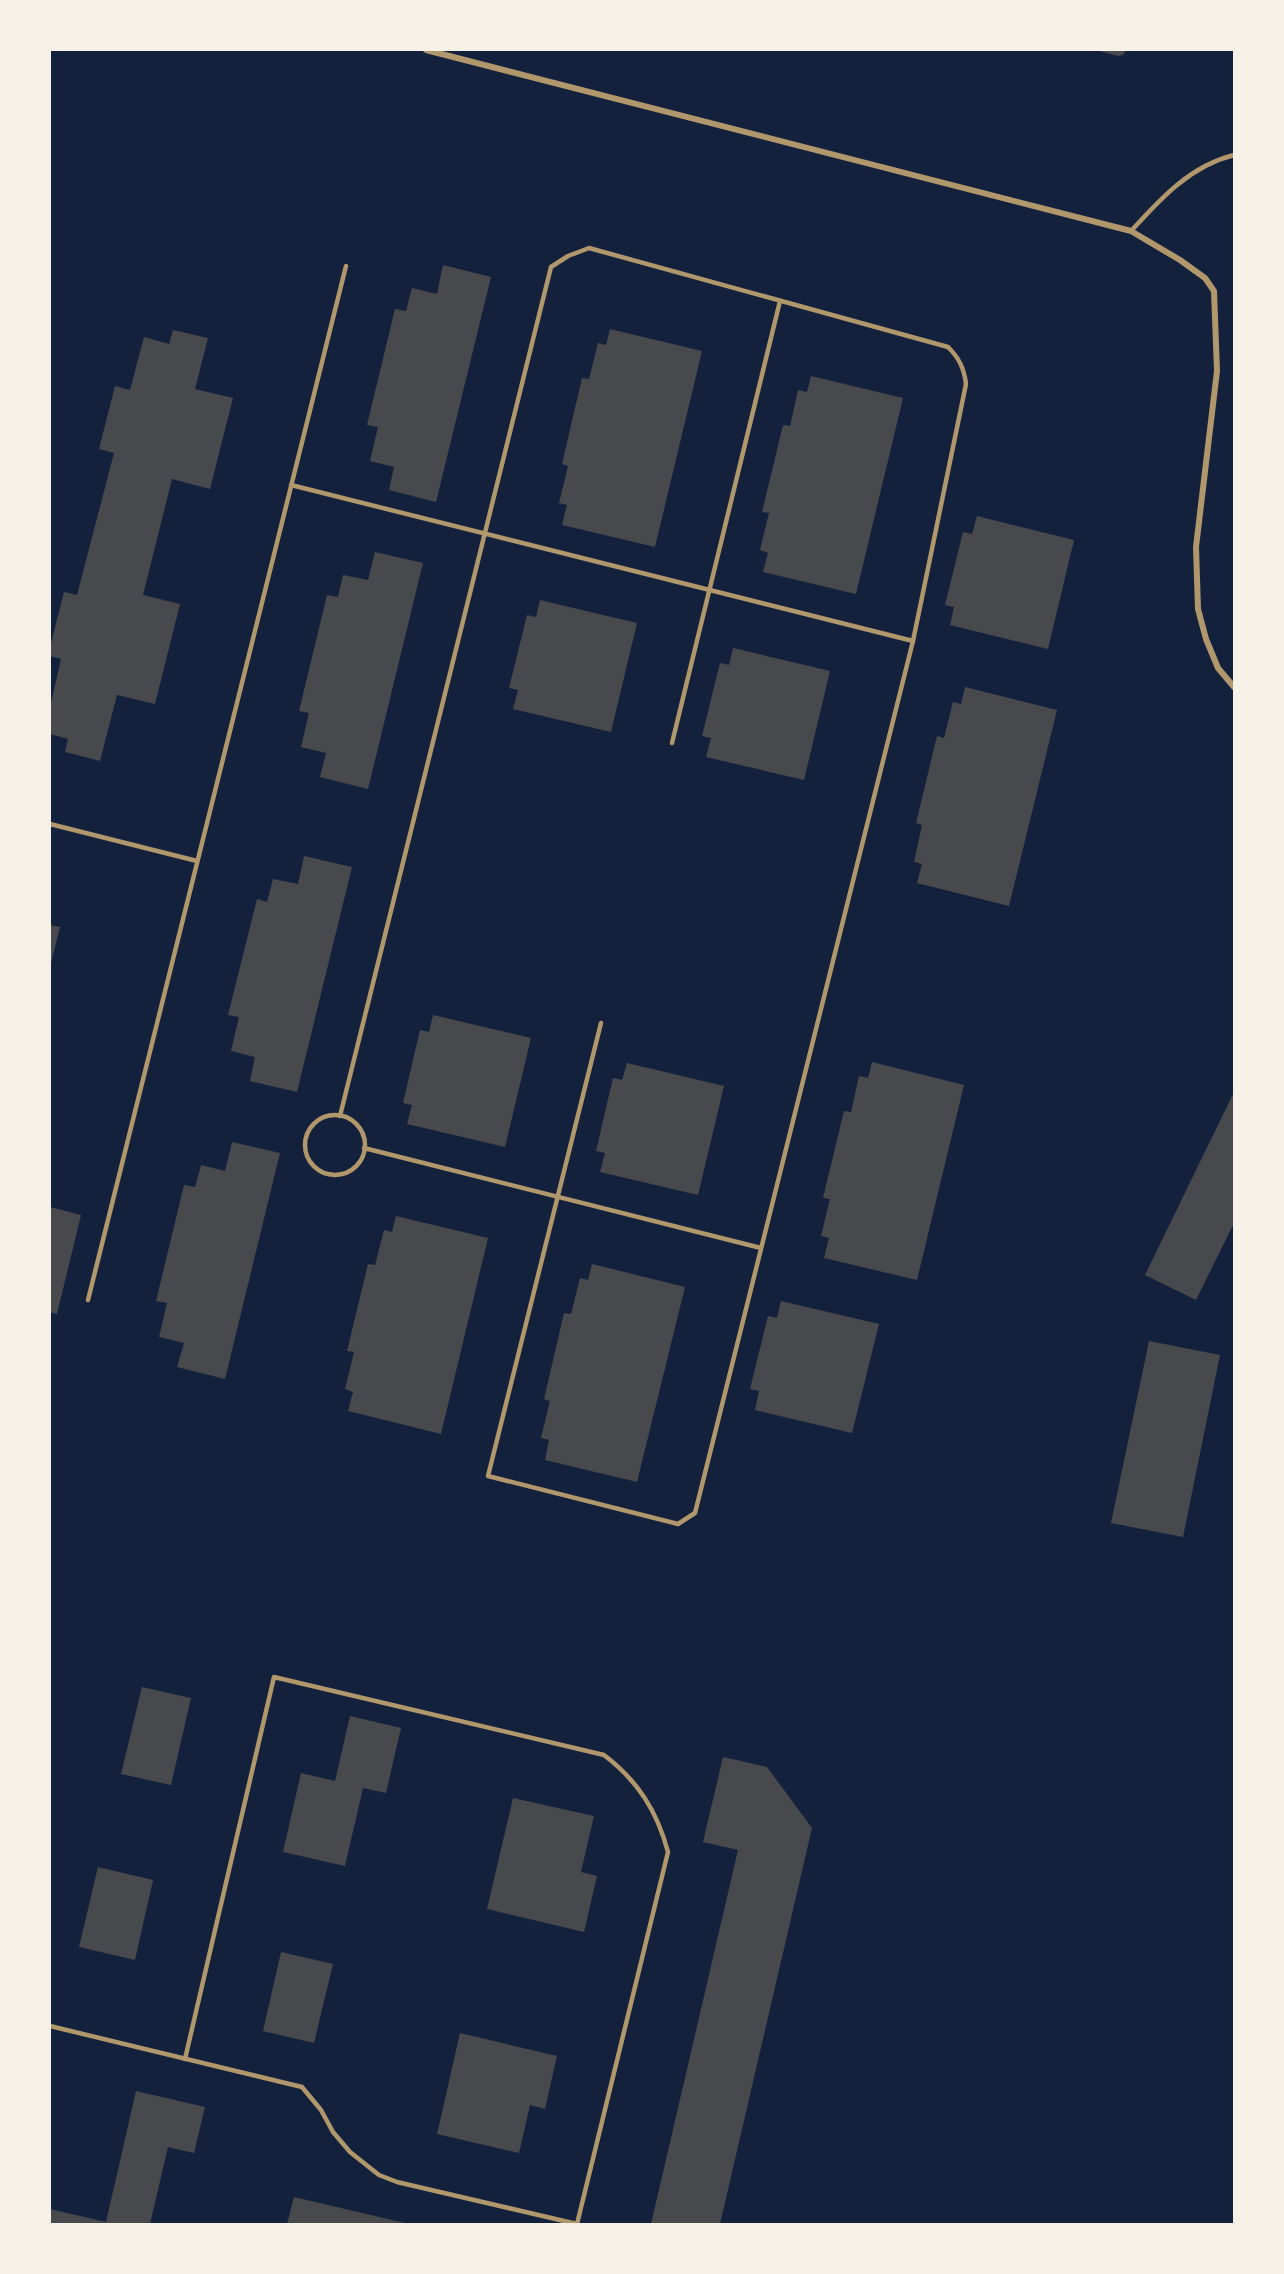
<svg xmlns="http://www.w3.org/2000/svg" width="1284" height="2274" viewBox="0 0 1284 2274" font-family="'PT Sans',sans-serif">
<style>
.building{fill:#48494c}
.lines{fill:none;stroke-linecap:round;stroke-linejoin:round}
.service{stroke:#b1986c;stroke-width:4.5}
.minor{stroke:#b1986c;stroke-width:6}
</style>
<rect width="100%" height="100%" fill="#14213d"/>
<!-- building -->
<g class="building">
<polygon points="1096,50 1126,50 1123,55 1118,56"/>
<polygon points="443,265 491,277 436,502 389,490 394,467 370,461 378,427 367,425 395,309 406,311 412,288 437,294"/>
<polygon points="610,329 702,351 655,547 562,525 567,505 559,503 568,466 562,464 582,378 589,379 598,343 606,345"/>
<polygon points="173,330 208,338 195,389 233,398 210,489 172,479 143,595 180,604 155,704 117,695 100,761 65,752 68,739 50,734 50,707 61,659 50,656 50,647 64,592 77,595 114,453 99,449 115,386 130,390 144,337 169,344"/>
<polygon points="811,376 903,398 856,594 763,572 768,553 760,550 769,513 762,512 783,425 790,426 798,390 807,392"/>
<polygon points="977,516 1074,540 1048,649 950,625 954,607 945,605 963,532 972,534"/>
<polygon points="375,552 423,563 368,789 320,777 326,753 301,747 309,713 299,711 327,595 338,597 343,575 368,580"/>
<polygon points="540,600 637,623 611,732 513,709 518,690 509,688 527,615 536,617"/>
<polygon points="733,648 830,671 804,780 706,757 711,738 702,736 720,663 729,665"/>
<polygon points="965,687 1057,710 1009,906 917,883 922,864 914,862 922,825 916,823 937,736 944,738 953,702 961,704"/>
<polygon points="304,856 352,867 297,1092 250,1081 255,1057 231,1051 239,1017 228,1015 257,899 267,902 273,879 298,884"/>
<polygon points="50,925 60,927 50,967"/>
<polygon points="433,1015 531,1038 505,1147 407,1124 412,1105 403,1103 420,1030 429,1032"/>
<polygon points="872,1062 964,1085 917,1280 824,1258 829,1238 821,1236 830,1199 823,1198 844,1111 851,1112 859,1076 868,1078"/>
<polygon points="627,1063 724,1086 698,1195 600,1172 605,1153 596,1151 613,1078 622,1080"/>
<polygon points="1234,1092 1234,1223 1196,1300 1145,1275"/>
<polygon points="232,1142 280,1153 225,1379 177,1367 184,1343 159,1337 167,1303 156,1301 184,1185 195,1187 201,1165 225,1171"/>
<polygon points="50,1207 81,1215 57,1314 50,1312"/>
<polygon points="396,1216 488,1238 441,1434 348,1411 353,1392 345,1389 354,1352 347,1351 368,1264 375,1265 384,1230 392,1232"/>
<polygon points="592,1264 685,1287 637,1482 545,1460 549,1440 541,1438 550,1401 544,1399 564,1313 571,1314 580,1278 588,1280"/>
<polygon points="781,1301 879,1324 852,1433 755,1410 759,1391 750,1389 768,1316 777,1318"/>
<polygon points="1149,1341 1220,1355 1183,1537 1111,1523"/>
<polygon points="142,1687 191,1698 171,1785 121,1774"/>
<polygon points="350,1716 401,1728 386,1793 363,1788 345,1866 283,1852 301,1773 335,1781"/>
<polygon points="723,1757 767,1767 812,1828 720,2224 651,2224 738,1850 703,1842"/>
<polygon points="513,1798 594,1816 581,1872 597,1876 584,1932 487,1909"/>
<polygon points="98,1867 153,1880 135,1960 79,1947"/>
<polygon points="281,1952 333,1964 314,2043 263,2031"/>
<polygon points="460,2033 557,2056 545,2109 530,2105 519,2153 437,2134"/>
<polygon points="136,2091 205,2107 194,2153 168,2147 150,2224 50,2224 50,2209 106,2222"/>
<polygon points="294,2197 409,2224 287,2224"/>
</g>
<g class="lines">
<!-- service -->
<g class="service">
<path d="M 1131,231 C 1161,198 1190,166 1234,155"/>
<polyline points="291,485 913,641 695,1513 678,1524 488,1476 601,1023"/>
<polyline points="672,743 780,301"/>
<polyline points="50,824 197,861"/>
<circle cx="335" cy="1145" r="30"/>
<path d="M 340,1116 L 551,267 L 568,256 L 589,248 L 948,347 C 959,358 964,368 966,384 L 913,641"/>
<polyline points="364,1148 761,1248"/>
<polyline points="88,1300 346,266"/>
<polyline points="50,2026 302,2087 321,2110 333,2132 350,2152 379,2175 397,2182 577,2224"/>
<path d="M 185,2059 L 274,1677 L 604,1755 C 638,1781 657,1811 668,1852 L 577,2224"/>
</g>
<!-- minor -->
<polyline class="minor" points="426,50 1131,231 1180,260 1205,278 1214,291 1217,371 1196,547 1198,609 1206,639 1218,668 1234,687"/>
</g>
<!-- border -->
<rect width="1284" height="2274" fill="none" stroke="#f6f1e7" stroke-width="102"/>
</svg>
